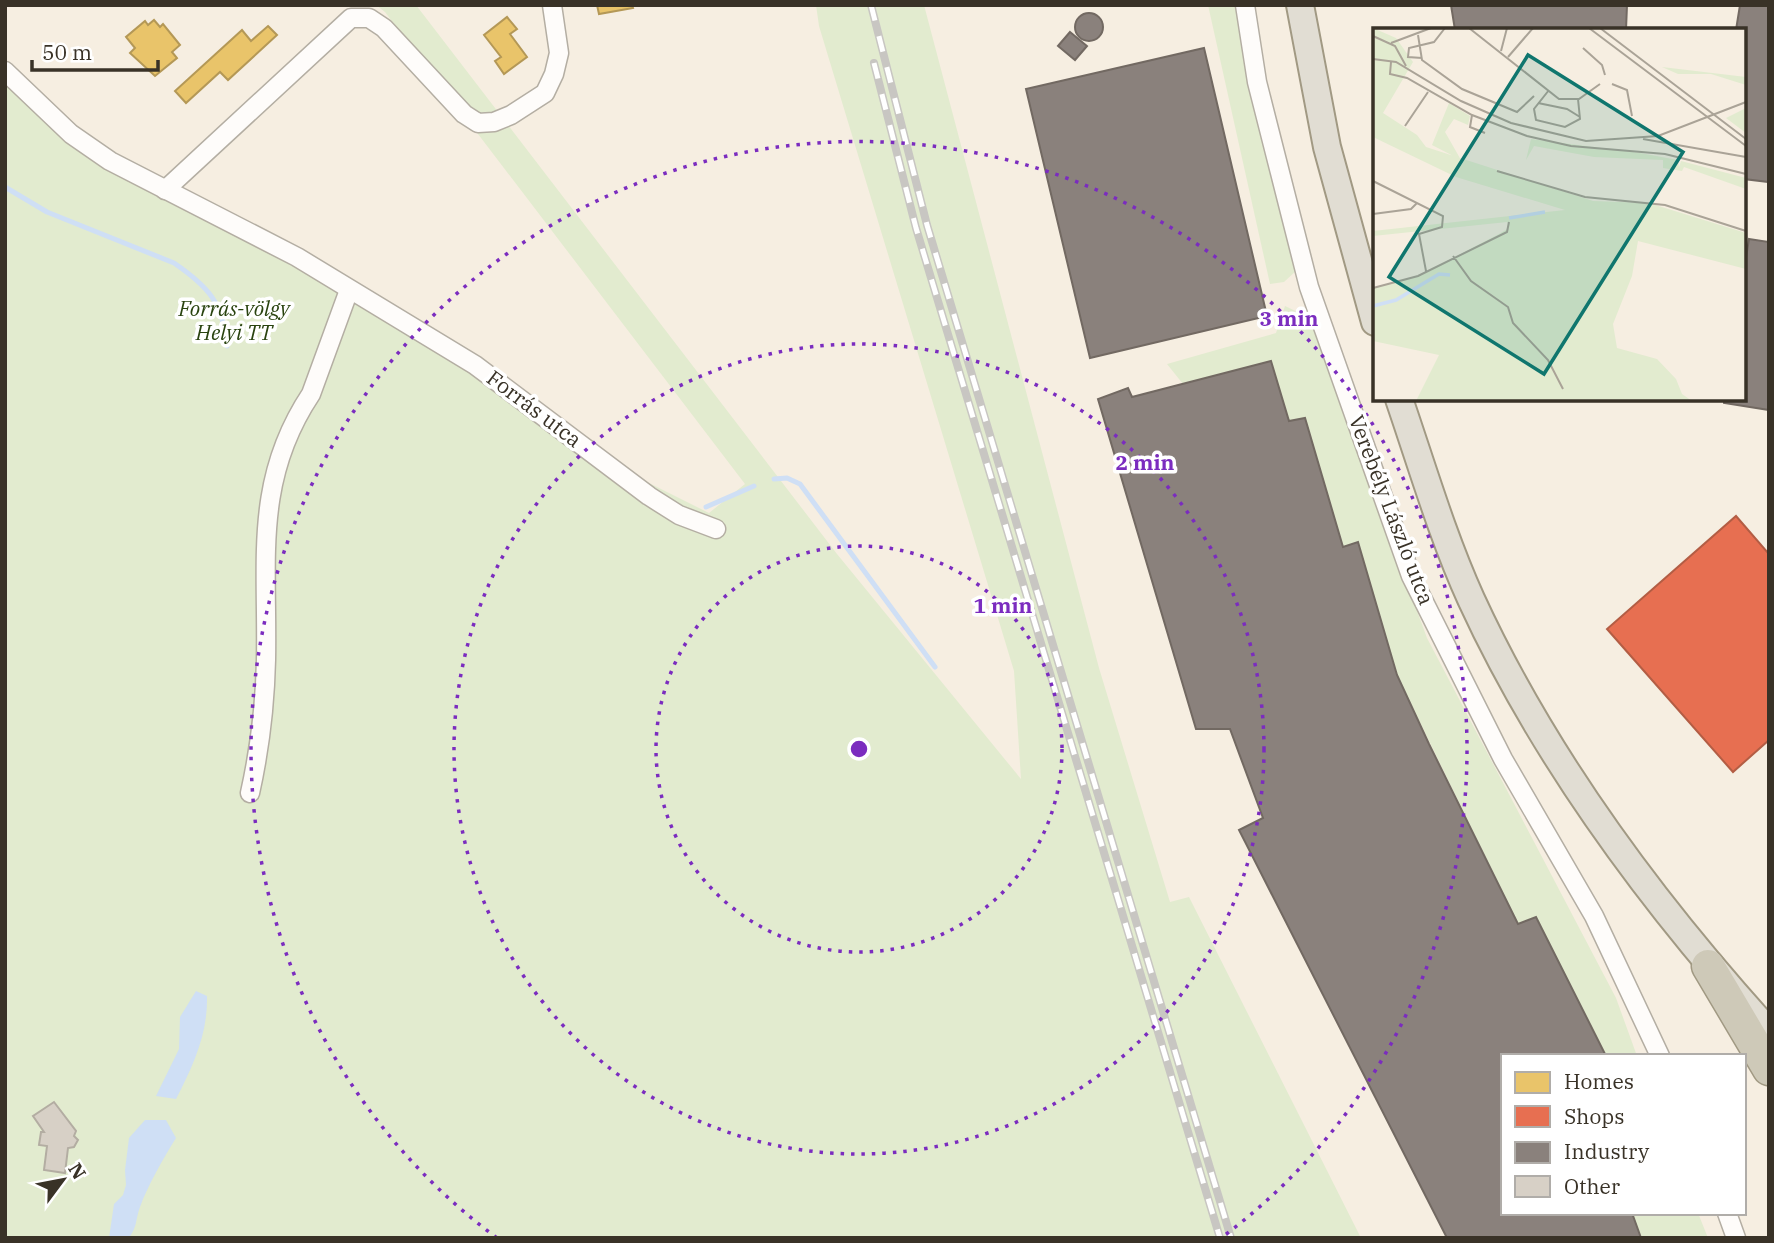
<svg xmlns="http://www.w3.org/2000/svg" width="1774" height="1243" viewBox="0 0 1774 1243" font-family="'IBM Plex Serif',serif">
<style>
.green{fill:#e2ebcf}
.water{fill:#cfdff5}
.homes{fill:#e9c46a;stroke:#b49856;stroke-width:2}
.shops{fill:#e76f51;stroke:#b35d44;stroke-width:2}
.industry{fill:#8a817c;stroke:#726962;stroke-width:2}
.lines{fill:none;stroke-linecap:round;stroke-linejoin:round}
.stream{stroke:#cfdff5;stroke-width:5}
.building{fill:#d7d0c6;stroke:#b3ada2;stroke-width:2}
.minor-casing{stroke:#b4aea3;stroke-width:21}
.primary-casing{stroke:#a19983;stroke-width:30}
.motorway-casing{stroke:#a19983;stroke-width:35}
.minor{stroke:#fefcfa;stroke-width:18}
.primary{stroke:#e1ddd3;stroke-width:26}
.motorway{stroke:#cec9b8;stroke-width:32}
.rail-casing{stroke:#c8c6c2;stroke-width:8}
.rail{stroke:#fff;stroke-width:5;stroke-dasharray:16;stroke-linecap:butt}
.ring{fill:none;stroke:#7b2cbf;stroke-width:3.5;stroke-dasharray:3.5 7}
.labels{text-anchor:middle;stroke-width:7;stroke-linejoin:round;paint-order:stroke}
.park-label{font-size:21px;font-style:italic;fill:#29430f;stroke:#fff}
.street-label{font-size:21px;fill:#393227;stroke:#fff}
.inset-river{fill:none;stroke:#cfdff5;stroke-width:3.5}
.inset-road{fill:none;stroke:#aaa397;stroke-width:2}
.view{fill:#0f766e;fill-opacity:0.15;stroke:#0f766e;stroke-width:3.5}
.inset-edge{fill:none;stroke:#393227;stroke-width:3.5}
.centre{fill:#7b2cbf;stroke:#fff;stroke-width:3.5}
.ring-label{font-size:21px;text-anchor:middle;font-weight:bold;fill:#7b2cbf;stroke:#fff;stroke-width:7;stroke-linejoin:round;paint-order:stroke}
</style>
<rect width="100%" height="100%" fill="#f6eee1"/>
<!-- green -->
<g class="green">
<polygon points="376,5 416,5 837,554 1021,779 1014,671 819,26 816,5 924,5 1099,668 1170,902 1189,897 1361,1238 5,1238 5,71 71,134 456,344 641,479 709,513 745,484 385,12"/>
<polygon points="1208,5 1246,5 1297,270 1284,282 1270,284"/>
<polygon points="1285,306 1306,316 1323,331 1348,424 1427,638 1616,998 1637,1056 1606,1056 1536,917 1518,924 1397,675 1357,543 1343,547 1299,422 1289,421 1271,361 1183,384 1167,364 1276,333"/>
<polygon points="1627,1213 1698,1213 1708,1238 1637,1238"/>
</g>
<!-- water -->
<g class="water">
<path d="M 196,991 L 207,996 C 208,1034 193,1066 176,1099 L 156,1096 L 179,1049 L 180,1017 Z"/>
<path d="M 145,1120 L 166,1120 L 176,1138 C 163,1159 148,1185 140,1207 C 135,1221 138,1225 129,1238 L 109,1238 L 114,1204 L 123,1195 L 126,1185 L 125,1170 L 129,1138 Z"/>
</g>
<!-- homes -->
<g class="homes">
<polygon points="597,5 632,5 633,8 599,14"/>
<polygon points="507,17 517,29 510,34 527,57 504,74 495,61 501,57 484,35"/>
<polygon points="154,20 160,27 163,24 180,45 172,52 177,58 155,76 130,53 135,48 126,37 145,21 148,25"/>
<polygon points="268,26 277,35 228,80 220,72 186,103 175,91 242,30 251,41"/>
</g>
<!-- shops -->
<polygon class="shops" points="1736,516 1769,554 1769,740 1733,772 1607,629"/>
<!-- industry -->
<g class="industry">
<polygon points="1451,5 1627,5 1626,30 1455,30"/>
<polygon points="1740,5 1769,5 1769,182 1744,179 1744,30 1736,30"/>
<circle cx="1089" cy="27" r="14"/>
<polygon points="1070,32 1087,46 1075,60 1058,46"/>
<polygon points="1204,48 1267,316 1090,358 1026,89"/>
<polygon points="1749,239 1769,242 1769,410 1724,403 1724,399 1744,399 1744,270"/>
<polygon points="1271,361 1289,421 1305,418 1343,547 1358,542 1397,675 1429,744 1518,924 1536,917 1606,1056 1503,1056 1503,1213 1632,1213 1641,1238 1447,1238 1239,830 1263,818 1230,729 1196,729 1098,399 1128,388 1132,397"/>
</g>
<g class="lines">
<!-- stream -->
<g class="stream">
<path d="M 5,187 L 47,212 L 174,263 C 209,287 223,303 227,346"/>
<polyline points="774,479 787,478 800,484 935,667"/>
<polyline points="706,507 754,486"/>
</g>
</g>
<!-- building -->
<polygon class="building" points="54,1102 76,1131 74,1136 78,1140 74,1147 68,1148 65,1173 44,1170 47,1146 39,1145 41,1132 44,1132 33,1116"/>
<g class="lines">
<defs>
<g id="minor">
<polyline points="1245,5 1257,82 1309,287 1411,576 1503,759 1594,916 1660,1056"/>
<polyline points="5,71 71,134 110,161 297,257 475,365 649,496 679,515 716,529"/>
<polyline points="165,190 351,18 369,18 384,28 464,114 478,123 494,122 511,115 545,93 554,74 559,53 552,5"/>
<path d="M 250,793 C 260,748 265,705 266,660 C 268,561 253,481 311,394 L 349,290"/>
<polyline points="1727,1213 1736,1238"/>
</g>
<g id="primary">
<polyline points="1300,5 1327,147 1375,322"/>
<path d="M 1399,399 C 1422,466 1442,535 1471,599 C 1544,758 1652,903 1769,1032"/>
</g>
<polyline id="motorway" points="1708,966 1769,1069"/>
</defs>
<!-- minor casing -->
<use href="#minor" class="minor-casing"/>
<!-- primary casing -->
<use href="#primary" class="primary-casing"/>
<!-- motorway casing -->
<use href="#motorway" class="motorway-casing"/>
<!-- minor -->
<use href="#minor" class="minor"/>
<!-- primary -->
<use href="#primary" class="primary"/>
<!-- motorway -->
<use href="#motorway" class="motorway"/>
<defs>
<g id="rail">
<polyline points="871,5 927,225 1231,1238"/>
<polyline points="874,63 916,228 1220,1238"/>
</g>
</defs>
<!-- rail casing -->
<use href="#rail" class="rail-casing"/>
<!-- rail -->
<use href="#rail" class="rail"/>
</g>
<!-- distance rings -->
<g class="ring">
<circle cx="859" cy="749" r="203"/>
<circle cx="859" cy="749" r="405"/>
<path d="M497 1238A608 608 0 1 1 1221 1238"/>
</g>
<g class="labels">
<!-- park labels -->
<g class="park-label">
<text x="234" y="316">Forrás-völgy<tspan x="234" dy="24">Helyi TT</tspan></text>
</g>
<!-- street labels -->
<g class="street-label">
<text transform="translate(534 409) rotate(37)" y="7">Forrás utca</text>
<text transform="translate(1391 510) rotate(69)" y="7">Verebély László utca</text>
</g>
</g>
<!-- overview -->
<g transform="translate(1373 28)">
<rect width="373" height="373" fill="#f6eee1"/>
<path d="M 0,0 L 23,10 L 40,34 L 10,85 L 44,107 L 53,119 L 220,173 L 276,175 L 373,205 L 373,241 L 265,213 L 259,248 L 240,296 L 244,320 L 284,331 L 303,351 L 309,366 L 319,373 L 43,373 L 66,327 L 0,313 L 0,260 L 45,248 L 126,206 L 136,200 L 134,194 L 0,208 L 0,203 L 192,182 L 83,149 L 0,109 ZM 289,39 L 373,49 L 373,57 L 338,46 L 305,46 ZM 76,75 L 97,88 L 95,97 L 81,91 L 72,104 L 88,132 L 59,117 ZM 373,80 L 373,105 L 353,90 ZM 158,111 L 267,125 L 305,132 L 306,139 L 308,133 L 373,150 L 373,161 L 311,139 L 309,143 L 290,140 L 290,132 L 221,129 L 161,118 L 153,132 Z" fill="#e2ebcf"/>
<path class="inset-river" d="M 136,190 L 172,184M 0,278 L 23,272 L 66,246 L 77,247"/>
<path class="inset-road" d="M 96,0 L 186,71 L 206,71 L 227,56M 216,0 L 373,118M 227,0 L 373,111M 45,7 L 49,32 L 89,61 L 144,84 L 161,68M 0,8 L 22,18 L 33,38M 18,15 L 58,0M 210,20 L 229,37 L 232,47M 128,23 L 134,0M 135,29 L 160,0M 49,30 L 35,29 L 36,20 L 61,14 L 72,0M 0,31 L 23,34 L 88,73 L 138,95 L 213,113 L 285,108 L 373,74M 18,34 L 17,46 L 34,50 L 99,87 L 154,108 L 198,118 L 292,126 L 373,146M 239,56 L 254,62 L 259,88M 176,62 L 161,81 L 163,92 L 192,99 L 207,91 L 205,71M 165,75 L 194,81 L 207,89M 99,87 L 97,99 L 112,105M 32,98 L 55,64M 270,111 L 373,129M 124,143 L 212,169 L 292,177 L 373,203M 0,153 L 70,188 L 69,199 L 46,206 L 53,243M 0,186 L 38,181 L 44,175M 80,228 L 98,253 L 135,279 L 140,295 L 175,332 L 190,361M 0,260 L 45,248 L 134,204 L 136,194"/>
<path class="view" d="M 155,27 L 310,124 L 171,346 L 16,249 Z"/>
<rect width="373" height="373" class="inset-edge"/>
</g>
<circle cx="859" cy="749" r="10" class="centre"/>
<g class="ring-label">
<text x="1289" y="326">3 min</text>
<text x="1145" y="470">2 min</text>
<text x="1003" y="613">1 min</text>
</g>
<!-- border -->
<rect width="1774" height="1243" fill="none" stroke="#393227" stroke-width="14"/>
<!-- legend -->
<rect x="1501" y="1054" width="245" height="161" fill="#ffffff" stroke="#b0ada9" stroke-width="2"/>
<rect x="1515" y="1072" width="35" height="21" fill="#e9c46a" stroke="#b0ada9" stroke-width="2"/>
<text x="1564" y="1089" font-size="21" fill="#393227">Homes</text>
<rect x="1515" y="1106" width="35" height="21" fill="#e76f51" stroke="#b0ada9" stroke-width="2"/>
<text x="1564" y="1124" font-size="21" fill="#393227">Shops</text>
<rect x="1515" y="1142" width="35" height="21" fill="#8a817c" stroke="#b0ada9" stroke-width="2"/>
<text x="1564" y="1159" font-size="21" fill="#393227">Industry</text>
<rect x="1515" y="1176" width="35" height="21" fill="#d7d0c6" stroke="#b0ada9" stroke-width="2"/>
<text x="1564" y="1194" font-size="21" fill="#393227">Other</text>
<!-- north arrow -->
<g transform="translate(63 1180) rotate(58)" stroke="#ffffff" stroke-width="5" paint-order="stroke">
<path d="M0-5L12 26L0 18L-12 26Z" fill="#393227"/>
<text y="-10" font-size="19" font-weight="bold" text-anchor="middle" fill="#393227">N</text>
</g>
<!-- scale -->
<path d="M32 60v10h126v-10" fill="none" stroke="#393227" stroke-width="3.5"/>
<text x="42" y="60" font-size="21" fill="#393227" stroke="#ffffff" stroke-width="5" paint-order="stroke">50 m</text>
</svg>
